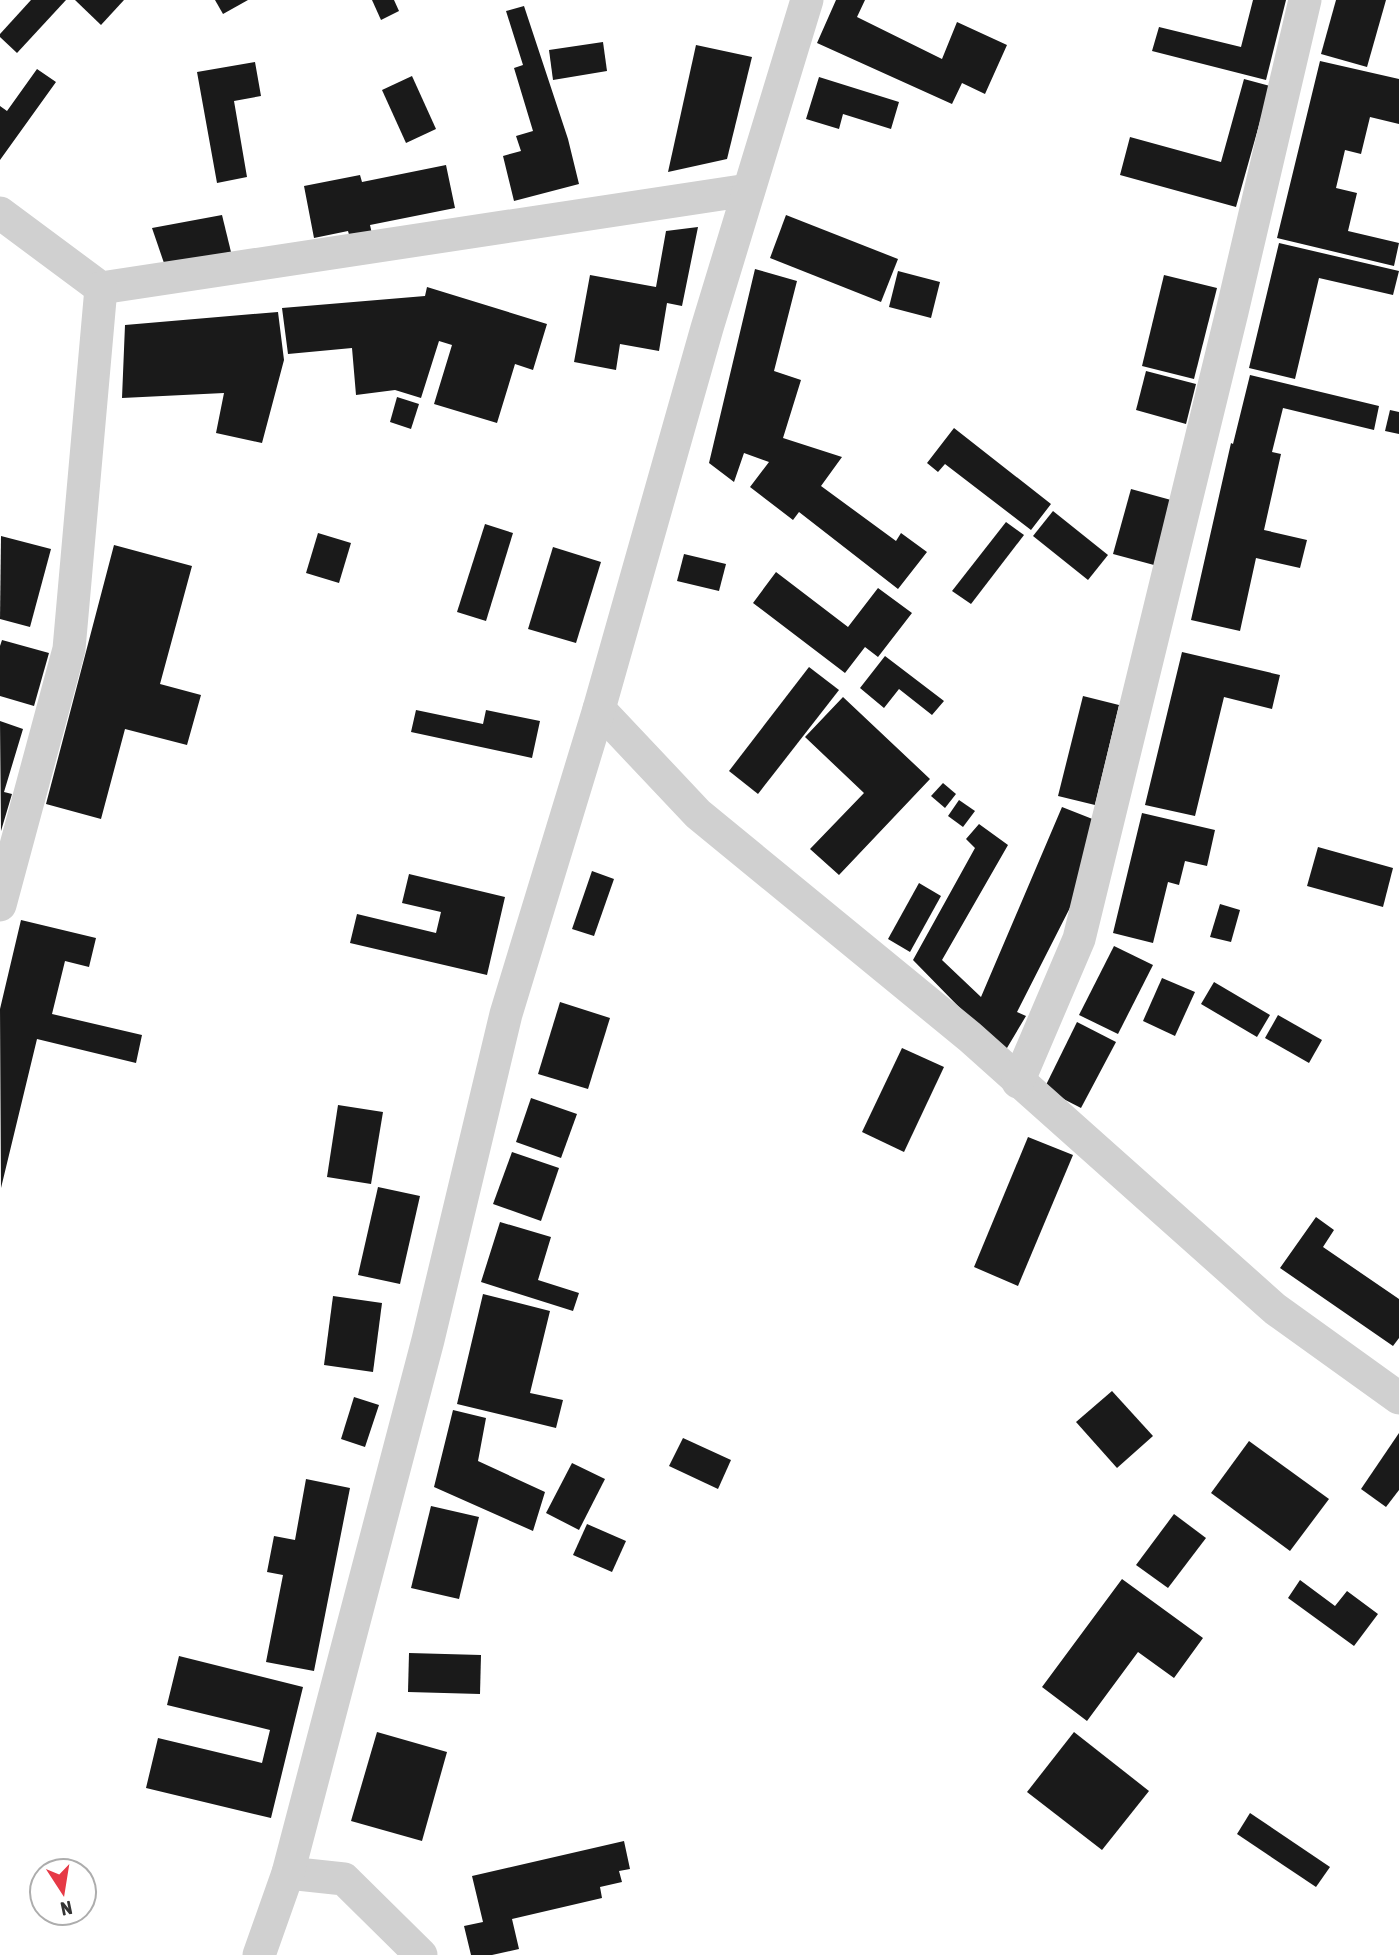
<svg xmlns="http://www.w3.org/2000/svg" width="1399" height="1955" viewBox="0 0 1399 1955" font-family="'Asap Condensed',sans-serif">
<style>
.building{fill:#1a1a1a}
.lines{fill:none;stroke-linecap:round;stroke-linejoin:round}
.minor{stroke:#d0d0d0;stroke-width:33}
</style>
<rect width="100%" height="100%" fill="#fff"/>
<!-- building -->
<g class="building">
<polygon points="31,0 66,0 17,53 0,37 0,34"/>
<polygon points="75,0 124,0 101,25"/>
<polygon points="215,0 248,0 223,14"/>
<polygon points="372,0 394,0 399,11 381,20"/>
<polygon points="836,0 865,0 857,17 942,59 957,22 1007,45 985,94 962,83 952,104 817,43"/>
<polygon points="1253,0 1286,0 1266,80 1152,51 1159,27 1241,47"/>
<polygon points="1336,0 1386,0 1367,67 1321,54"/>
<polygon points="524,6 568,139 579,184 514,201 503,156 521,151 516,136 533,131 514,68 523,65 506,11"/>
<polygon points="603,42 607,71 553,80 549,50"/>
<polygon points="696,45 752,57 727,159 668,172"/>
<polygon points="1320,61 1399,79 1399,124 1370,117 1361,154 1345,150 1336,188 1357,193 1348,231 1399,243 1394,266 1277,238"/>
<polygon points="255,62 261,96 234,101 247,177 217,183 197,72"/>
<polygon points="37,69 56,82 0,160 0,106 7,111"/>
<polygon points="412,76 436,129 406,143 382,90"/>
<polygon points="819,77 899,102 891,129 843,114 839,129 806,119"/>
<polygon points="1244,79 1270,86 1236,207 1120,175 1130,137 1221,162"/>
<polygon points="446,165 455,208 370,225 372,234 350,238 348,231 314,238 304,186 360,175 362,182"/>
<polygon points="222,215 231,252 165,266 152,228"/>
<polygon points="786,215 898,259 881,302 770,258"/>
<polygon points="698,227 682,306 667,303 659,351 620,344 616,370 574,362 590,275 656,287 666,231"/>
<polygon points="1279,243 1399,271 1393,295 1319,278 1295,379 1249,368"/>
<polygon points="755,269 797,281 774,371 801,380 783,438 842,457 821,486 896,541 901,533 927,552 898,589 799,512 793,520 750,487 769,462 744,453 734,482 709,463"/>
<polygon points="898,271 940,282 931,318 889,307"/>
<polygon points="1164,275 1217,288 1194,379 1142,366"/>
<polygon points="427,287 547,324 533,370 515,364 497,423 434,404 452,345 439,341 421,398 395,390 356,395 352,348 288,354 282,308 425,296"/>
<polygon points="278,312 284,360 262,443 216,433 224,393 122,398 125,325"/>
<polygon points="1146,371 1196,384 1186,424 1136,410"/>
<polygon points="1250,375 1379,406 1374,430 1283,408 1272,452 1281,454 1264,530 1307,540 1300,568 1256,558 1240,631 1191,620 1231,443 1233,444"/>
<polygon points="397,397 419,404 411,429 390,422"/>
<polygon points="1390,410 1399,412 1399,434 1385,431"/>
<polygon points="954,428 1051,504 1031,530 945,464 938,472 927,463"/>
<polygon points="1131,489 1171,500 1154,565 1113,554"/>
<polygon points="1053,511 1108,555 1088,580 1033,536"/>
<polygon points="1006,522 1024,535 971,604 952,591"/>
<polygon points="485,524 513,533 486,621 457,612"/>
<polygon points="318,533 351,543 339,583 306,573"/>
<polygon points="1,536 51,549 30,627 0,619"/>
<polygon points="114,545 192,566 160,684 201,695 187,745 125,729 101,819 46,804"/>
<polygon points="553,547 601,562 576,643 528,629"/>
<polygon points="684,554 726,564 719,591 677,581"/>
<polygon points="776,572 848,627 878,588 912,613 878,657 865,647 845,673 753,603"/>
<polygon points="2,640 49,653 34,706 0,696 0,646"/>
<polygon points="1182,652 1280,675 1272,709 1224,697 1195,816 1145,805"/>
<polygon points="885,656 944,701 932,715 899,689 884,708 860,688"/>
<polygon points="809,667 839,690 758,794 729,771"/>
<polygon points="1083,696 1119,705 1095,805 1058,796"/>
<polygon points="843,697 930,779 839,875 810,849 864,793 805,737"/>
<polygon points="416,710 483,724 486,710 540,721 532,758 411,732"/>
<polygon points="0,721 23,729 4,792 12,794 1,831"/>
<polygon points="943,783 956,794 945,808 931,796"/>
<polygon points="959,800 975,811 963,827 948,816"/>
<polygon points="1062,807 1095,820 1079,890 1017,1012 1026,1016 1004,1053 913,960 975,848 966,839 979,824 1008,845 942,960 981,997"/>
<polygon points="1142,813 1215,830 1207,866 1185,861 1179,885 1168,882 1153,943 1113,933"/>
<polygon points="1318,847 1393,868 1383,907 1307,886"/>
<polygon points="592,871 614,879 594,936 572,929"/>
<polygon points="409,874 505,897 487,975 350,943 357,914 436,933 441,912 402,903"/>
<polygon points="919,883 941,896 910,952 888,939"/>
<polygon points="1220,904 1240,910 1231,942 1210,937"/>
<polygon points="21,920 96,938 89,967 65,961 52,1014 142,1035 136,1063 37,1039 1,1188 0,1009"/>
<polygon points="1114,946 1153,965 1118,1034 1079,1015"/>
<polygon points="1162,978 1195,992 1175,1036 1143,1021"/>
<polygon points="1214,982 1270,1015 1257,1037 1201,1004"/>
<polygon points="560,1002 610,1018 588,1089 538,1074"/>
<polygon points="1278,1015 1322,1040 1309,1063 1265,1038"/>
<polygon points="1077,1022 1116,1042 1081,1108 1044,1089"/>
<polygon points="902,1048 944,1067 904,1152 862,1132"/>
<polygon points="531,1098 577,1114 561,1158 516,1142"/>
<polygon points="338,1105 383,1112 371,1184 327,1177"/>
<polygon points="1028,1137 1073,1155 1018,1286 974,1267"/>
<polygon points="512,1152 559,1168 541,1221 493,1204"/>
<polygon points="378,1187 420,1196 400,1284 358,1275"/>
<polygon points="1316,1217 1334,1230 1323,1247 1399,1299 1399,1338 1393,1346 1280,1268"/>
<polygon points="500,1222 551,1237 538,1280 579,1293 573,1311 481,1282"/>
<polygon points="483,1294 550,1311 530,1393 563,1400 556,1428 457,1404"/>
<polygon points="333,1296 382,1303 373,1372 324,1365"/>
<polygon points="1112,1391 1153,1436 1117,1468 1076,1422"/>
<polygon points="354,1397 379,1405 365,1447 341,1439"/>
<polygon points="453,1410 486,1418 478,1461 545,1492 533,1531 434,1487"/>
<polygon points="1399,1433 1399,1490 1386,1507 1361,1489"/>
<polygon points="683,1438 731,1460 718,1489 669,1466"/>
<polygon points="1249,1441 1329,1499 1290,1551 1211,1493"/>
<polygon points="572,1463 605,1479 579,1530 546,1513"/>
<polygon points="306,1479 350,1488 314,1671 266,1662 283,1575 267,1572 274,1536 295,1540"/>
<polygon points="431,1506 479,1517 459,1599 411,1588"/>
<polygon points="1174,1514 1206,1538 1168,1588 1136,1565"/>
<polygon points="587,1524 626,1541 612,1572 573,1555"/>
<polygon points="1122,1579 1203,1638 1174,1678 1138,1652 1087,1721 1042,1687"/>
<polygon points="1300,1580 1335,1606 1347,1591 1378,1614 1354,1646 1288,1598"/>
<polygon points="409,1653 481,1655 480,1694 408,1692"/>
<polygon points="179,1656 303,1687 271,1818 146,1788 158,1738 262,1763 270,1730 167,1705"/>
<polygon points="377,1732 447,1752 422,1841 351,1821"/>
<polygon points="1074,1732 1149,1791 1102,1850 1027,1792"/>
<polygon points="1250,1813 1330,1867 1316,1887 1237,1834"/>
<polygon points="624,1841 630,1869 619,1871 622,1882 600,1887 602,1898 512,1919 519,1949 492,1955 471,1955 464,1926 483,1922 472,1876"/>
</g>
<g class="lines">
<!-- minor -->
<g class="minor">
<polyline points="0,213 101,288 748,190"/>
<polyline points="599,709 698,814 970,1037 1275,1309 1399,1398"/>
<polyline points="0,905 69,649 101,288"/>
<polyline points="1018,1082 1079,939 1232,312 1305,0"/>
<polyline points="288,1873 344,1879 421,1955"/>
<polyline points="259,1955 288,1873 428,1340 506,1014 599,709 707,328 807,0"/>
</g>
</g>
<!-- north arrow -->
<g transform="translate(63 1892) rotate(168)"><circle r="33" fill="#ffffff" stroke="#adadad" stroke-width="2"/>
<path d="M0-5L12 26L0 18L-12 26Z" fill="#e63946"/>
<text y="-10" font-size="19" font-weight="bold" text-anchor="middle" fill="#333333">N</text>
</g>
</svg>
